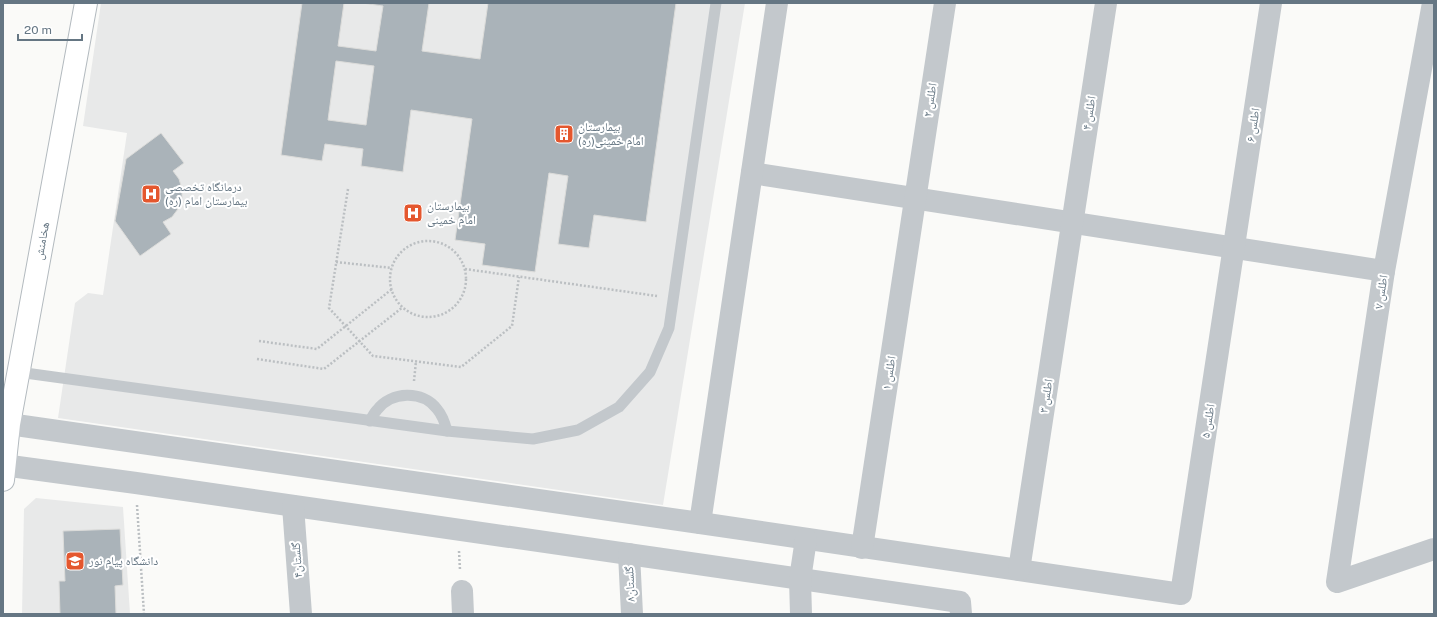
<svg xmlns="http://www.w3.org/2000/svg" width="1437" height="617" viewBox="0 0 1437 617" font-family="'Public Sans','Noto Naskh Arabic',sans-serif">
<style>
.built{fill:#e8e9e9}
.building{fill:#aab3b9;stroke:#dcdcda;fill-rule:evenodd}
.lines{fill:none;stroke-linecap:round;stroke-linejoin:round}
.secondary-casing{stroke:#b3babf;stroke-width:24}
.path{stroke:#bbbfc2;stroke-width:2.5;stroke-dasharray:2 2;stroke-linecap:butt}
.lane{stroke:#c3c8cc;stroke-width:11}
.street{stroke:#c3c8cc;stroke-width:22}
.secondary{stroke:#fff;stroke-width:22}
.labels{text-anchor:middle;stroke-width:4;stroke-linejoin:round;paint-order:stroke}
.street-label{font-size:12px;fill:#657683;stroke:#fff}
.poi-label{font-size:12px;fill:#657683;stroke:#fff;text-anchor:start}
</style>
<rect width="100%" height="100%" fill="#fafaf8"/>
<!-- built -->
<g class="built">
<polygon points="101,3 745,3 663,505 58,418 75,303 88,293 103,295 127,133 83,126"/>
<polygon points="36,498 123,507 130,614 22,614 24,509"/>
</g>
<!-- building -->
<g class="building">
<path d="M 302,3 L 344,3 L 338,46 L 376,51 L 383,6 L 362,3 L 429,3 L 422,51 L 480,59 L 488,3 L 676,3 L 646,222 L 594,215 L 589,248 L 558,244 L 568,176 L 549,173 L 535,272 L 482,265 L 485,244 L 455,240 L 472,119 L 411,110 L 403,172 L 361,166 L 363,149 L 325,144 L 322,161 L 281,155 ZM 336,61 L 374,66 L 366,125 L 328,120 Z"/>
<polygon points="161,133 184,163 173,171 179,179 182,189 182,199 178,209 172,217 163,222 171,234 140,256 115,221 126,159"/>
<polygon points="120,529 123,585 115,586 116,614 60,614 59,581 65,581 63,531"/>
</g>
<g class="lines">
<defs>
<polyline id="secondary" points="3,480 9,424 86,3"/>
</defs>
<!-- secondary casing -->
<use href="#secondary" class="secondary-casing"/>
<!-- path -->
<g class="path">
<polyline points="348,189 329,308 373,356 461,367 512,326 519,277"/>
<circle cx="428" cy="279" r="38"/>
<polyline points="336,262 392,268"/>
<polyline points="465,269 657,296"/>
<polyline points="259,341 317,349 392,289"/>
<polyline points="257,359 324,369 403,307"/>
<polyline points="414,381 416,361"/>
<polyline points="137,505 144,614"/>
<polyline points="459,551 460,570"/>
</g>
<!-- lane -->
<g class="lane">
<polyline points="18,372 447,431 533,439 578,430 619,407 650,372 669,328 716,3"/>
<path d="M 370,421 C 372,417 374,413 377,410 C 391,391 423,390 437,409 C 443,416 445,423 447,431"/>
</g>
<!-- street -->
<g class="street">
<polyline points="1433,3 1384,271 1337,582 1434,549"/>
<polyline points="752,173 1384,271"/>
<polyline points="9,424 700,523 1181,594 1271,3"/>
<polyline points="3,465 136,483 960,602 961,614"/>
<polyline points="293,506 301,614"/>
<polyline points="700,523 777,3"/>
<polyline points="862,548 945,3"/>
<polyline points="629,554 632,614"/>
<polyline points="1019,570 1106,3"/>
<polyline points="462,591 463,614"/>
<polyline points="801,614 800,579 806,539"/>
</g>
<!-- secondary -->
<use href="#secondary" class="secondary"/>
</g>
<!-- icons -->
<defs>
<symbol id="building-square" viewBox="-11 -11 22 22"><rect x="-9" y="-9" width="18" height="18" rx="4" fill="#e4572e" stroke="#fff"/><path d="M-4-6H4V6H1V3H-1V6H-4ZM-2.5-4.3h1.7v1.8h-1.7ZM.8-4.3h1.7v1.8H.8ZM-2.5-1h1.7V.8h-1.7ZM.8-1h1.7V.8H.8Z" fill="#fff"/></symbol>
<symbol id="hospital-square" viewBox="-11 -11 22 22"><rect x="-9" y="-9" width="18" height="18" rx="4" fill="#e4572e" stroke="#fff"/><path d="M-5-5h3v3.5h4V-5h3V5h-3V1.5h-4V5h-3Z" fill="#fff"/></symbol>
<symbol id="university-square" viewBox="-11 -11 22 22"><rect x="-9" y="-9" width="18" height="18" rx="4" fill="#e4572e" stroke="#fff"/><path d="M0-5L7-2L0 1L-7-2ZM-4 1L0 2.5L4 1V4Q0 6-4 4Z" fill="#fff"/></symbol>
</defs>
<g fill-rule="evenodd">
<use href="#building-square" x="553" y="123" width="22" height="22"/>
<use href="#hospital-square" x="140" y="183" width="22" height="22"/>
<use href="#hospital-square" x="402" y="202" width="22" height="22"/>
<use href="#university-square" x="64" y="550" width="22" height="22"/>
</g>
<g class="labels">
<!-- street labels -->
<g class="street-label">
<text transform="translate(930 100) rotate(-81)" y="4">اطلس ۲</text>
<text transform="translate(1089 113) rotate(-81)" y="4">اطلس ۴</text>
<text transform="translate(1253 125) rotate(-81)" y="4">اطلس ۶</text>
<text transform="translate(42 241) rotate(-80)" y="4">هخامنش</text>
<text transform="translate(1381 292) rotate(-81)" y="4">اطلس ۷</text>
<text transform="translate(889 373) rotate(-81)" y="4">اطلس ۱</text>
<text transform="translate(1046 396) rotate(-81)" y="4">اطلس ۳</text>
<text transform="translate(1208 421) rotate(-81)" y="4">اطلس ۵</text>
<text transform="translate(297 560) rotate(-94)" y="4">گلستان۴</text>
<text transform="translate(630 584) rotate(-93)" y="4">گلستان۸</text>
</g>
<!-- poi labels -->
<g class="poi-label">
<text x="578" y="131">بیمارستان<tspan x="578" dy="14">امام خمینی(ره)</tspan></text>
<text x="165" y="191">درمانگاه تخصصی<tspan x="165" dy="14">بیمارستان امام (ره)</tspan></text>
<text x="427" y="210">بیمارستان<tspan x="427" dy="14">امام خمینی</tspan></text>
<text x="89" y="565">دانشگاه پیام نور</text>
</g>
</g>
<!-- border -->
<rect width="1437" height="617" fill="none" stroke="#657683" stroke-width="8"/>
<!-- scale -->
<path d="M18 34v6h64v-6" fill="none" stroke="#657683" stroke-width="2"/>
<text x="24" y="34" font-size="12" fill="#657683" stroke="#ffffff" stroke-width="3" paint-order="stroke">20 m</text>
</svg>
